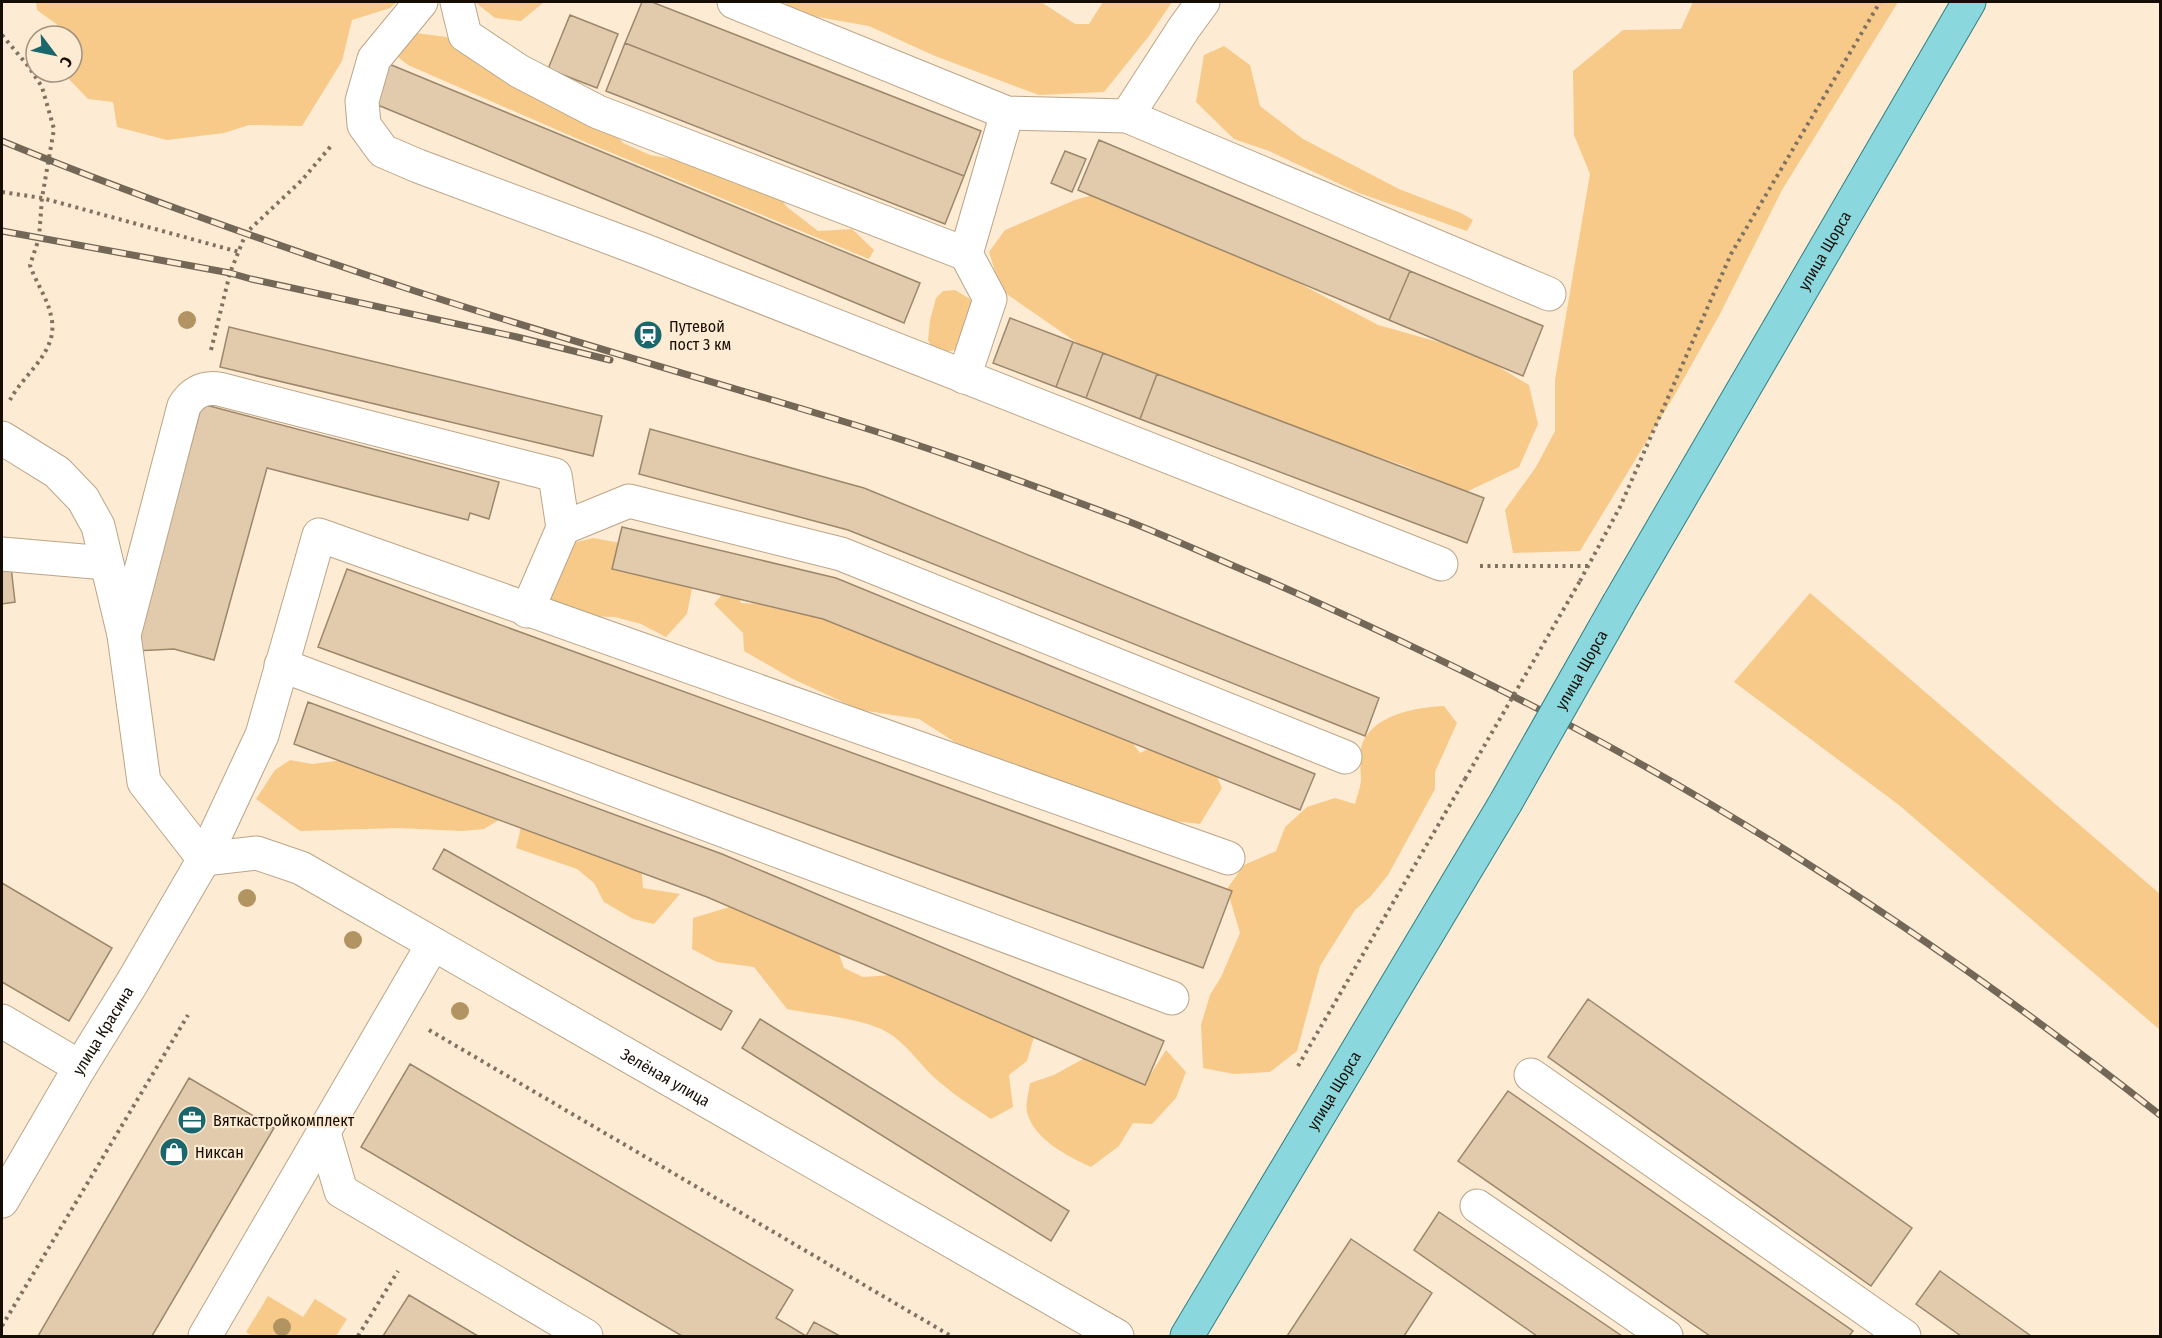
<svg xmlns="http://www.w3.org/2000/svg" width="2162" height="1338" viewBox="0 0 2162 1338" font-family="'Fira Sans Condensed',sans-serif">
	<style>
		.green { fill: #f8ca89 }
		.building { fill: #e2cbad; stroke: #9c876b; stroke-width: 1.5 }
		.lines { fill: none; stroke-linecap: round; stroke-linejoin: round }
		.minor-casing { stroke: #baa587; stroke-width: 35 }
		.major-casing { stroke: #2f7f84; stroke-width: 35 }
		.path { stroke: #7f7262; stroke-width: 4; stroke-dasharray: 3 4.5; stroke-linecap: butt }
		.minor { stroke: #fff; stroke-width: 33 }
		.major { stroke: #8bd7de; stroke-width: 33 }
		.rail-casing { stroke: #736758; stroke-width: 7 }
		.rail { stroke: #feebd3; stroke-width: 4.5; stroke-dasharray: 14; stroke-linecap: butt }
		.major-bridge-casing { stroke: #2f7f84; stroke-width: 35; stroke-linecap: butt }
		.path-bridge { stroke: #7f7262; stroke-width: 4; stroke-dasharray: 3 4.5; stroke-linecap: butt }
		.major-bridge { stroke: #8bd7de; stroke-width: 33 }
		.tree { fill: #b29462 }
		.labels { text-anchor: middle; stroke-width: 4.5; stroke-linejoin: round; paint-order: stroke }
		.street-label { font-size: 16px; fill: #160e05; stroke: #feebd3 }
		.poi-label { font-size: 16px; fill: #160e05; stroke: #feebd3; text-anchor: start }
	</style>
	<rect width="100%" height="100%" fill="#feebd3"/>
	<!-- green -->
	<path class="green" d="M36,2H397L390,8L352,20L342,61L302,126L249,125L224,133L167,140L117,127L113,102L88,99L68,78L69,72H72L74,37L37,10Z
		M475,2H544L521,21L495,18Z
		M784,2H1041L1075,24H1089L1103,2H1172L1149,36L1104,92L1039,95L935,56L869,26L795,13Z
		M1693,2H1898L1782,190L1720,314L1674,396L1580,551L1513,553L1505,510L1536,467L1555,431V380L1590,174L1574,135L1573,71L1623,30L1681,29Z
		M416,33L446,37L475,55L493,74L516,79L607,123L623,143L650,155L717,167L733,183L777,193L787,207L818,231L852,229L874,250L869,259L578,139L408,65L393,53Z
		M1224,46L1250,65L1260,106L1303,139L1399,189L1461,213L1473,220L1467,231L1359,193L1269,151L1234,139L1196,102L1204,55Z
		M1096,194L1223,243L1378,325L1474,352L1529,385L1538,424L1519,467L1466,492L1402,465L1206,398L1089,351L1001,290L989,252L1005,230L1075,200Z
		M955,290L970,299L976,314L958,349L939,354L933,350L928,340L930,320L936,298L943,291Z
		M593,538L632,545L694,578L687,614L666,637L641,624L615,617L576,616L551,606L528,566L541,551Z
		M734,581L741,603L788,605L1112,715L1140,753L1168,739L1201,742L1222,788L1200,824L1138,817L964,748L919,719L860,710L791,678L744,651L743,633L714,604Z
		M1810,593L2160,894V1030L1899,805L1734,682Z
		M1444,706L1457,723L1435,772V789L1388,875L1371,896L1355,910L1320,966L1297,1051L1270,1072L1234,1074L1203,1068L1201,1025L1210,995L1221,977L1240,933L1227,889L1244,865L1276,851L1285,827L1307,807L1335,798L1355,804C1357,796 1360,788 1361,781C1361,770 1359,758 1361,748C1369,715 1417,707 1444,706Z
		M290,760L312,764L344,760L502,818L484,829L462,831L398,828L300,831L256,799L275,770Z
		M521,827L641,866L643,888L680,894L654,924L633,919L604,902L594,883L577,869L516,848Z
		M733,906L831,932L844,968L863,977L891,975L1034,1037L1027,1061L1009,1075L1013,1107L991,1119C975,1108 957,1097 942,1084C920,1067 907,1041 881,1029C854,1017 816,1015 787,1009L754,967L717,962L692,949L693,918Z
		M1166,1050L1186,1072L1176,1098L1152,1124L1133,1123L1119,1146L1091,1167C1069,1157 1033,1139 1027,1112C1025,1104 1029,1092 1030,1083L1054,1075L1083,1059L1114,1066L1145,1083Z
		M268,1296L303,1317L315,1299L347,1319L336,1336H252L246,1332Z"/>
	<!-- building -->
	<path class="building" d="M642,2H652L981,131L964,176L625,43Z
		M570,15L618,34L597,88L548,69Z
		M625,43L964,176L945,224L606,91Z
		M389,64L920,283L904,323L373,103Z
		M1099,140L1410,271L1389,320L1078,190Z
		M1065,151L1086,159L1072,192L1051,183Z
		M1410,271L1543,326L1523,376L1389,320Z
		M1010,318L1073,342L1056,387L993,363Z
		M229,327L602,416L593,456L220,367Z
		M1073,342L1103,353L1086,398L1056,387Z
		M1103,353L1157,374L1140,419L1086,398Z
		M1157,374L1484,498L1467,543L1140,419Z
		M202,404L499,482L489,519L470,513L468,520L267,468L214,660L174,649L135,651Z
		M650,429L864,488L1379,698L1365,736L848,530L639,474Z
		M622,527L836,578L1315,774L1300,810L823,619L612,569Z
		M11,567L15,602L2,604V568Z
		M347,569L1232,891L1203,968L318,647Z
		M308,702L722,854L1164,1041L1145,1085L707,897L294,744Z
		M444,849L732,1011L721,1030L433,869Z
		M2,883L112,948L69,1021L2,982Z
		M1588,999L1912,1228L1871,1286L1548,1057Z
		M760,1019L1069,1211L1051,1241L742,1048Z
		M410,1064L793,1290L776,1318L806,1336L814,1322L840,1336H682L361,1147Z
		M189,1078L274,1128L152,1336H38Z
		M1508,1091L1853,1331L1849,1336H1710L1458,1161Z
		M1439,1212L1622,1336H1537L1414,1250Z
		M1351,1239L1432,1293L1404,1336H1287Z
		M1940,1271L2031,1336H1961L1916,1304Z
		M409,1295L478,1336H383Z"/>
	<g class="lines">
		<!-- minor casing -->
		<g class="minor-casing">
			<g id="minor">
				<path d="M421,2L374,59L362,101L364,125L383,151L418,166L643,250L1441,564"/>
				<path d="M457,2L465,35L519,71L598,112L966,254"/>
				<path d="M734,2L1007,113L1127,116L1549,294"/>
				<path d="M1127,116L1184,28L1203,2"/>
				<path d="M964,377L990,299L966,254L1007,113"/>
				<path d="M2,438L57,472L83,499L98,526L124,635L144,782L204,859"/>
				<path d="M563,528L629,501L841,554L1345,757"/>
				<path d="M2,554L106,563"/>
				<path d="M124,635L184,406C193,392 203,387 219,389L555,475L563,528L527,611"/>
				<path d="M281,665L1172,998"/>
				<path id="s1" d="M204,859L257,853L301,868L1117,1336"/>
				<path d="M2,1021L80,1067"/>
				<path d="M1531,1075L1904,1336"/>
				<path d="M324,1133L341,1191L586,1336"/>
				<path id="s2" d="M2,1201L80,1067L132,983L204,859L262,735L319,535L1228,858"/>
				<path d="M1477,1206L1666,1336"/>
				<path d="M205,1336L433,944"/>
			</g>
		</g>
		<!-- major casing -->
		<g class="major-casing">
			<g id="major">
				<path id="s3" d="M1619,603L1969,2"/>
				<path id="s4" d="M1187,1336L1506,802"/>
			</g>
		</g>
		<!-- path -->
		<path class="path" d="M2,35L29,67L42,87L54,129L42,198L39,238L30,265C35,281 48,299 51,316C60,351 24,373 10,400
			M2,192L42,198L239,252
			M211,350L230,273L246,233L302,180L331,146
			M1480,566H1588
			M1580,581L1620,507L1731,254L1880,2
			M429,1030L951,1336
			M1298,1066L1465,779
			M2,1326L188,1015
			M358,1336L398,1271"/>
		<!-- minor -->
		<use href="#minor" class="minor"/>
		<!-- major -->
		<use href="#major" class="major"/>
		<!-- rail casing -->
		<g class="rail-casing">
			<path id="rail" d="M2,141C138,197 278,246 418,292C559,338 701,378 842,421C938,450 1032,485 1125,520C1174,539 1221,561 1269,581C1371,626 1472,674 1571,726C1779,836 1976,970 2160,1115
				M2,231L230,273L251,279L517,337L610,360"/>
		</g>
		<!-- rail -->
		<use href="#rail" class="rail"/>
		<!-- major-bridge casing -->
		<g class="major-bridge-casing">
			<g id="major-bridge">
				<path id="s5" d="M1506,802L1619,603"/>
			</g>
		</g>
		<!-- path-bridge -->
		<path class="path-bridge" d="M1465,779L1580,581"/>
		<!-- major-bridge -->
		<use href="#major-bridge" class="major-bridge"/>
	</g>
	<!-- trees -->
	<g class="tree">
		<circle cx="187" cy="320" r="9"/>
		<circle cx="247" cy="898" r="9"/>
		<circle cx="353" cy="940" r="9"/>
		<circle cx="460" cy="1011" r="9"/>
		<circle cx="282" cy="1327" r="9"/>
	</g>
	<!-- icons -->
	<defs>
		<g id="station-disc" transform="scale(1.5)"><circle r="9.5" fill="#19666d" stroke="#feebd3"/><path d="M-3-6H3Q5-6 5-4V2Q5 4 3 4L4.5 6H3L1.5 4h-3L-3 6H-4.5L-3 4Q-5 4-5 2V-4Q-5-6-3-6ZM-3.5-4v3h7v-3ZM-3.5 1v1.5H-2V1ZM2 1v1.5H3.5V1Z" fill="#fff"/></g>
		<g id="office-disc" transform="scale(1.5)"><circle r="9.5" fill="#19666d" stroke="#feebd3"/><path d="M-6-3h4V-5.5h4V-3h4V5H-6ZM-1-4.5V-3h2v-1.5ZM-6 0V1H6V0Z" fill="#fff"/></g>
		<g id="shop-disc" transform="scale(1.5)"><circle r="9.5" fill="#19666d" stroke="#feebd3"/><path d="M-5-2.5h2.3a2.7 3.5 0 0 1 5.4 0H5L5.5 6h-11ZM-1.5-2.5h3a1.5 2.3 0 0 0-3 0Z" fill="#fff"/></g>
	</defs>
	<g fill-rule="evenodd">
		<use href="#station-disc" x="648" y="335"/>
		<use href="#office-disc" x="192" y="1120"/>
		<use href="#shop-disc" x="174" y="1152"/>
	</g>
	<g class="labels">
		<!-- street labels -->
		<g class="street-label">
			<text dy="6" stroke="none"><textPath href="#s3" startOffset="408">улица Щорса</textPath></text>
			<text dy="6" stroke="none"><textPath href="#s5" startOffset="152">улица Щорса</textPath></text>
			<text dy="6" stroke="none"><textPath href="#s2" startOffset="198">улица Красина</textPath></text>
			<text dy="6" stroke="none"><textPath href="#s1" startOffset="520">Зелёная улица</textPath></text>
			<text dy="6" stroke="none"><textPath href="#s4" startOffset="286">улица Щорса</textPath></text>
		</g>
		<!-- poi labels -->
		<g class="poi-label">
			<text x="669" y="332">Путевой<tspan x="669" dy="18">пост 3 км</tspan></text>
			<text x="213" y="1126">Вяткастройкомплект</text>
			<text x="195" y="1158">Никсан</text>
		</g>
	</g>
	<!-- border -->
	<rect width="2162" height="1338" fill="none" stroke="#160e05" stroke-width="6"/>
	<!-- north arrow -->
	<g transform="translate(54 54) rotate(122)"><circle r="28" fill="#feebd3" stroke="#a19381" stroke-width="1.5"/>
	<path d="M0-4.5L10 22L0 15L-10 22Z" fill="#19666d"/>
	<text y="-9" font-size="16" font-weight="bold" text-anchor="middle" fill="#160e05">С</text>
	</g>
</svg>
